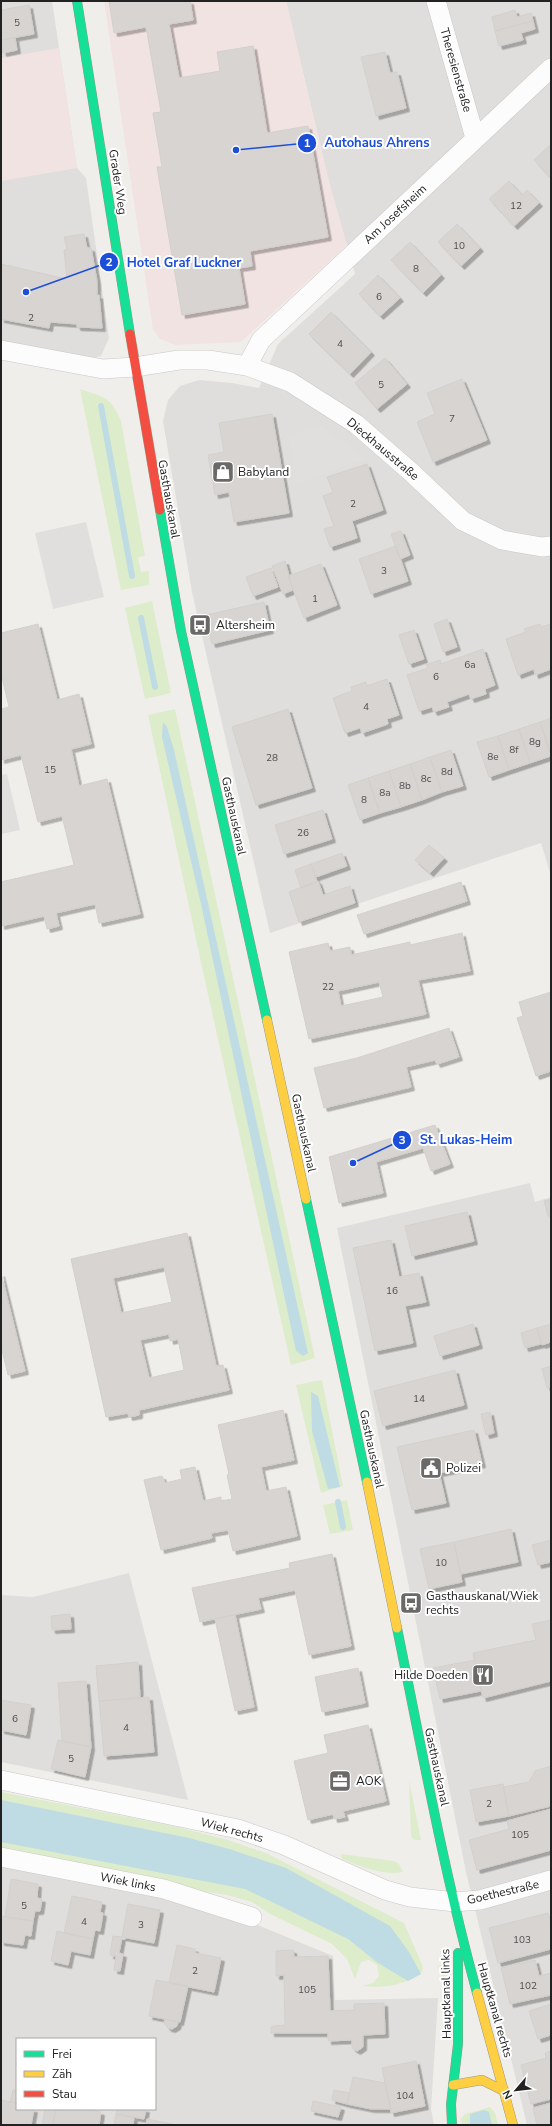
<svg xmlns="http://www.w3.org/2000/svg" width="552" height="2126" viewBox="0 0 552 2126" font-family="'Nunito Sans',sans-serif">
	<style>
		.residential { fill: #dfdedc; fill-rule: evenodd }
		.commercial { fill: #f1e3e1 }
		.grass { fill: #ddeccb }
		.parking { fill: #e0dfde }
		.water { fill: #bfdbe3 }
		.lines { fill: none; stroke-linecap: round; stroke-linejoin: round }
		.stream { stroke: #bfdbe3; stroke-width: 6 }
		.building { fill: #d7d4d2; stroke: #d3d0cc; fill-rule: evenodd; filter: url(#shadow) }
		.street-casing { stroke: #c9c8c7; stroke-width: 20 }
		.fast-casing { stroke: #999a82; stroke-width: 10 }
		.slow-casing { stroke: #999a82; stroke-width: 10 }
		.jam-casing { stroke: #999a82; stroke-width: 10 }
		.street { stroke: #fdfcfc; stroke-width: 19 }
		.fast { stroke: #16e098; stroke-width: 9 }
		.slow { stroke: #ffcf43; stroke-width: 9 }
		.jam { stroke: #f24e42; stroke-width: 9 }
		.labels { text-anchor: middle; stroke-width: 4; stroke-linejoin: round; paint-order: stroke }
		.number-label { font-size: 10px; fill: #4f4e4e }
		.street-label { font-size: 12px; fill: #222; stroke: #fff }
		.poi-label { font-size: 12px; fill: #222; stroke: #fff; text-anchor: start }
		.leader { fill: none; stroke: #1d4ed8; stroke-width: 1.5 }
		.callout-dot { fill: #1d4ed8; stroke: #fff; stroke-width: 1.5 }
		.mark-label { font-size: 12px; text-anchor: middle; font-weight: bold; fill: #fff }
		.callout-label { font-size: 13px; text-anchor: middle; font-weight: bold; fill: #1d4ed8; stroke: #fff; stroke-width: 4; stroke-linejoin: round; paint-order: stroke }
	</style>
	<defs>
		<filter id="shadow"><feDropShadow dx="3.5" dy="3.5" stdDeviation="0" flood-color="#0004"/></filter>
	</defs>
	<rect width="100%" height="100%" fill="#f0eeeb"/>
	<!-- residential -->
	<path class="residential" d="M1,1H52L77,168L86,178L109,338L101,356L84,360L1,342Z
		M286,1H551V876L541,843L270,933L192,592L163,421L168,400L180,386L199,380L232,383L259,388L278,344L355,274L330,186Z
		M530,1183L535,1202L551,1197V2125H527L466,1872L337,1228Z
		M129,1573L188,1800L1,1762V1595L33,1597Z
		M1,1864L214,1907L333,1956L335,2000L438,1998L431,2109L434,2125H1ZM17,2039H155V2109H17Z"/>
	<!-- commercial -->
	<path class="commercial" d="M104,1H286L330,186L347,245L241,342L175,345L160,339L153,330Z
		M59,48L77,168L1,181V58Z"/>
	<!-- grass -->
	<path class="grass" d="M80,389C106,398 110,396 121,421L145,556L138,557L141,572L149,571V585L121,590Z
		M152,601L171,693L145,699L125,608Z
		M175,709L315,1358L291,1365L205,981L148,715Z
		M322,1380L343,1486L321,1493L296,1385Z
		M347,1500L353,1530L330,1534L323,1505Z
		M409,1780L421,1840H415L411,1837Z
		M1,1792L173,1826L228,1840L268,1854L404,1923L423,1967L421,1974C399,1986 387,1988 362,1986L373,1983L379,1976L377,1965L369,1960L361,1962L355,1979L347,1959L332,1944L270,1914L252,1902L227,1895L194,1890L1,1852Z
		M341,1854L394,1861L399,1864L403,1872C383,1876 360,1866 342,1859Z
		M445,1963L450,1974V1997L438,1966Z
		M490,2107L495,2113L498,2125H462L461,2119L465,2114Z"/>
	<!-- parking -->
	<path class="parking" d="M320,425L366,459L296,484L288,436Z
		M86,522L104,597L53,609L35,533Z
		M7,774L20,830L1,834V775Z"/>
	<!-- water -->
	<path class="water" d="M163,722L167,727L174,750L308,1353L303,1356L296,1351L201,904L162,737Z
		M311,1392L318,1396L340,1487L328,1489L312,1431Z
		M1,1800L189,1838L229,1849L286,1868L390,1926L409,1952L421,1974L408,1981L378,1963L348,1939L245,1889L1,1842Z
		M484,2110L489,2112L492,2125H470V2114Z"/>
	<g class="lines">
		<!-- stream -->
		<path class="stream" d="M101,406L132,576
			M141,618L155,687
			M338,1502L343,1527"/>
	</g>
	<!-- building -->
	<path class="building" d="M109,1H190L193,20L169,24L179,78L220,71L217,52L253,46L267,133L308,126L328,237L250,251L252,266L239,268L245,304L182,315L157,167H162L153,113L161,112L146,27L114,33Z
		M29,5L34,34L1,40V10Z
		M515,10L517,17L531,13L533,21L495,31L492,17Z
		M533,21L535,29L521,33L523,40L499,46L495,31Z
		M15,38L17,50L3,53L1,40Z
		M385,52L390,73L397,72L406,108L376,116L361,57Z
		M551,144V178L534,160Z
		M509,181L522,195L527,190L539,203L514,226L489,199Z
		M457,224L480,248L461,266L438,242Z
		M84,234L87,248H91L97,281V296L99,295L102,328L77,327V324L50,322L49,328L1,319V264L67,279L64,250L67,249L64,237Z
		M410,242L441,275L423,293L391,260Z
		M378,275L400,298L380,316L359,294Z
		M331,312L371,352L350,374L309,334Z
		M385,358L407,384L377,409L355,383Z
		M462,379L487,440L433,462L417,422L435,414L427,393Z
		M272,414L289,513L234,522L229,492L215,495L208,455L224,452L219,423Z
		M367,464L383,510L352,521L357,538L330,547L324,529L334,526L323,496L333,492L327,477Z
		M401,531L410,555L400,559L391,534Z
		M396,546L408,581L371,594L359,559Z
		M285,561L293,590L283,594L272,566Z
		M321,564L337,605L304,618L288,576Z
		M271,568L278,587L253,596L246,577Z
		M264,602L270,630L212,644L206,615Z
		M447,619L457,647L443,652L434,624Z
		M38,624L57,700L79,694L91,744L71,749L79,786L107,779L140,914L99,923L95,904L56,913L59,926L47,929L44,916L1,926V882L74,865L62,816L38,822L21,755L1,760V709L9,707L1,673V633Z
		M540,624L541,627L551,624V669L535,675L534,669L518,675L506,639L526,632L524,629Z
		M414,630L424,659L409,664L399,635Z
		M483,649L495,685L485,689L486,694L471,699L469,694L447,702L449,707L434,712L432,707L419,711L407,675L428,668L426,665L440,660L441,664Z
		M387,679L399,715L387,719L388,724L362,733L360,728L345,733L333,698L352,691L351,687L366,682L367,686Z
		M288,709L312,788L256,805L232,727Z
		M551,718V754L540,722Z
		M540,722L551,756L530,763L519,729Z
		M519,729L530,763L509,770L498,736Z
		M498,736L509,770L489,777L477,742Z
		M451,750L463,786L442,792L430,757Z
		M430,757L442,792L422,800L410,764Z
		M410,764L422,800L401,807L389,771Z
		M389,771L401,807L380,813L368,778Z
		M368,778L380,813L360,820L348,785Z
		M323,810L332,839L284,854L275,825Z
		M429,845L444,858L430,873L415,860Z
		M342,853L347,866L316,877L311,864Z
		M311,864L317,882L301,888L295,870Z
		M318,881L323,895L350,886L355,903L299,922L289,892Z
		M461,882L467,901L364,934L357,915Z
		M462,933L470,971L418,980L426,1014L309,1039L289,952L328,943L330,951L350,947L351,955L410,942V945ZM379,982L383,997L341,1006L338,991Z
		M551,992V1071L536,1076L517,1018L523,1016L519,1002Z
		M449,1028L459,1057L437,1064L435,1060L406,1067L411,1087L324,1108L314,1068L357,1058Z
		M435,1125L450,1164L431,1171L423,1148L376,1162L383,1193L339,1203L329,1157Z
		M551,1199V1216H548L544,1201Z
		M467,1212L474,1241L412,1256L405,1226Z
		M187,1233L216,1366L223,1365L229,1390L139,1410V1415L129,1417L128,1413L106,1417L71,1259ZM164,1267L172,1302L121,1313L113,1278ZM169,1334L170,1341L178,1339L184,1370L149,1378L140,1340Z
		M391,1240L399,1277L419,1273L426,1302L405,1306L413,1343L375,1351L353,1248Z
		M1,1273L25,1371L8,1375L1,1346Z
		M473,1324L479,1345L440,1356L434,1336Z
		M551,1324V1342L542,1345L537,1328Z
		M537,1328L541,1344L525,1348L521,1333Z
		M551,1366V1387L547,1388L542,1369Z
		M455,1370L464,1405L383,1426L374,1391Z
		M283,1410L294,1460L261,1467L266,1491L286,1487L297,1536L233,1551L228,1530L211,1533L212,1538L161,1550L144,1480L162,1476L165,1483L182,1479L180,1470L195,1467L203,1501L221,1497V1501L232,1499L227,1475L229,1474L218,1425Z
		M490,1412L494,1433L486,1435L481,1414Z
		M474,1430L482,1464L439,1473L446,1503L412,1510L397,1447Z
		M511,1529L518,1562L461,1574L454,1542Z
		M551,1540V1562L538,1565L532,1545Z
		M454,1542L462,1582L429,1589L420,1549Z
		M332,1554L351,1646L309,1655L295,1590L258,1598L261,1609L200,1622L192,1588L290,1568L289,1563Z
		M70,1614L71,1629L52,1630L51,1616Z
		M235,1615L254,1707L235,1711L215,1619Z
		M551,1620V1681L483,1698L473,1653L536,1640L532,1624Z
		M475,1660L481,1691L440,1699L433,1668Z
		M138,1662L140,1698L99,1701L96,1666Z
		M358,1668L365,1703L322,1712L315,1677Z
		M86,1681L91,1747L62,1741L58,1683Z
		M149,1697L154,1752L104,1756L99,1701Z
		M1,1700L31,1705L26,1735L1,1730Z
		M368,1725L386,1801L343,1811L345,1817L334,1819L333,1814L308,1820L294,1761L328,1753L324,1735Z
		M58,1740L91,1747L85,1777L51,1769Z
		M551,1766V1806L509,1816L503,1787L529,1782L535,1771Z
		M503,1784L509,1816L476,1822L470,1790Z
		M551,1809V1850L477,1870L469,1840L509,1829L507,1821Z
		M11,1879L38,1884L37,1898L42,1899L40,1911H35L33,1921L5,1917Z
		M72,1896L102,1902L100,1912L103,1913L100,1931L95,1930L93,1939L64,1933Z
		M128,1904L160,1910L154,1943L122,1937Z
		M548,1913L551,1923V1949L498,1963L489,1928Z
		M1,1916L33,1921L31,1936L25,1935L23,1945L1,1942Z
		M57,1931L93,1939L90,1955L71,1951L68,1965L51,1961Z
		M113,1936L122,1937L119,1953L123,1954L120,1971L114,1970L116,1956L110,1955Z
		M177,1945L195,1949V1953L221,1958L214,1992L169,1983Z
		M293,1950L294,1957L328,1956L330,2011L354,2010V2004L384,2003L385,2034L363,2035V2047L357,2051L352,2048V2040L328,2041V2033H271V2028L273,2026L285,2025L284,1975L276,1976V1951Z
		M535,1960L539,1976L551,1973V1995L510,2004L501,1968Z
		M156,1980L188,1986L180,2022L149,2016Z
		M551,2004V2035L538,2039L529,2011Z
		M165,2019L178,2022L177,2026L172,2029L168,2028L164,2023Z
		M551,2051V2099L531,2104L521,2065L546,2058L545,2053Z
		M416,2061L425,2106L391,2113L382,2068Z
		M353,2077L385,2083L391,2109H371L347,2104Z
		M13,2090L17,2091V2103L10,2102Z
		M334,2090L349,2093L347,2104L332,2100Z
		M1,2100L17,2103V2109H34L31,2125H1Z
		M313,2101L341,2107L338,2117L311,2111Z
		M551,2103V2125H537L533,2108Z
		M45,2109H56L53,2125H42Z
		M56,2109H85L101,2112L99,2125H53Z
		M117,2109H146L144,2119L116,2114Z
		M116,2114L134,2118L133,2125H114Z
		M147,2119L172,2124V2125H146Z"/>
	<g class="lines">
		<!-- street casing -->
		<g class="street-casing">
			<path id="street" d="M436,1L475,138
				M1,350L103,369L135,367L179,360H208L247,366L290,382L356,424L411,472L463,521L502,540L542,547L551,546
				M247,366L261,340L551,68
				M1,1780L238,1829L284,1845L385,1890L410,1897L455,1902L480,1900L551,1880
				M1,1857L164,1889L252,1917"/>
		</g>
		<!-- fast casing -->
		<g class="fast-casing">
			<path id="fast" d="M77,1L130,334
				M160,510L181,631L267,1020
				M306,1199L367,1482
				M397,1628C422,1750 444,1873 477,1993
				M452,2125L451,2104L458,2044V1953"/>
		</g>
		<!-- slow casing -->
		<g class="slow-casing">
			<path id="slow" d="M267,1020L306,1199
				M367,1482L397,1628
				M477,1993L513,2125
				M453,2085L482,2080L506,2092"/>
		</g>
		<!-- jam casing -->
		<g class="jam-casing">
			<path id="jam" d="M130,334L160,510"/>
		</g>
		<!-- street -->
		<use href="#street" class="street"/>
		<!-- fast -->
		<use href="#fast" class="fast"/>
		<!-- slow -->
		<use href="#slow" class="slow"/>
		<!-- jam -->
		<use href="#jam" class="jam"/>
	</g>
	<!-- icons -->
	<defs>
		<g id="shop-square" transform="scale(1.15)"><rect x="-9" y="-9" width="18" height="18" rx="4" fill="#6a6968" stroke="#fff"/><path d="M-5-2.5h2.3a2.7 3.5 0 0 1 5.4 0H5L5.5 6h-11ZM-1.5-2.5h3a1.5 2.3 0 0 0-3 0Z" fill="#fff"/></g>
		<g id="bus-square" transform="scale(1.15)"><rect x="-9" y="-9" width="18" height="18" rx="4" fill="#6a6968" stroke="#fff"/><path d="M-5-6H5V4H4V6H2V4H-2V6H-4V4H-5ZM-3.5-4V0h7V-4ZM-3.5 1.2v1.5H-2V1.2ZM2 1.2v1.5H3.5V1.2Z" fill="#fff"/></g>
		<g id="civic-square" transform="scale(1.15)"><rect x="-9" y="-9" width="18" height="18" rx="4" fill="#6a6968" stroke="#fff"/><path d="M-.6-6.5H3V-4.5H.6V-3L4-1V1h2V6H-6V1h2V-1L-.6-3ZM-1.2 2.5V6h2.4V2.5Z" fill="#fff"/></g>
		<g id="restaurant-square" transform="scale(1.15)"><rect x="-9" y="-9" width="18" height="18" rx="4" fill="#6a6968" stroke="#fff"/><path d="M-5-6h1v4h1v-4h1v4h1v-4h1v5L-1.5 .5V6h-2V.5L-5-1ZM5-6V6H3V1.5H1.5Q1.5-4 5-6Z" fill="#fff"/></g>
		<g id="office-square" transform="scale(1.15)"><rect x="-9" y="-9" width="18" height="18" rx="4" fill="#6a6968" stroke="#fff"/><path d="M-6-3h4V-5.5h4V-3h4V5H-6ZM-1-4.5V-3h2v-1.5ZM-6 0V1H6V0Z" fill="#fff"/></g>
	</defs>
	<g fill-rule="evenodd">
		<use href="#shop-square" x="223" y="472"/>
		<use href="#bus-square" x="200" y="625"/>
		<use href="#civic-square" x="431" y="1468"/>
		<use href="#bus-square" x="411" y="1603"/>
		<use href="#restaurant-square" x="483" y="1675"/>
		<use href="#office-square" x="340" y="1781"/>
	</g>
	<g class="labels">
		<!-- number labels -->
		<g class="number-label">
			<text x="17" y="26">5</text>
			<text x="516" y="209">12</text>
			<text x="459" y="249">10</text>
			<text x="416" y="272">8</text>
			<text x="379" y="300">6</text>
			<text x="31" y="321">2</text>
			<text x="340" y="347">4</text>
			<text x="381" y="388">5</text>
			<text x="452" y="422">7</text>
			<text x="353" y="507">2</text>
			<text x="384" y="574">3</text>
			<text x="315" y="602">1</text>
			<text x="470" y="668">6a</text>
			<text x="436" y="680">6</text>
			<text x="366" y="710">4</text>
			<text x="535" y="745">8g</text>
			<text x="514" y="753">8f</text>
			<text x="493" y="760">8e</text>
			<text x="272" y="761">28</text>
			<text x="50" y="773">15</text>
			<text x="447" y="775">8d</text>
			<text x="426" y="782">8c</text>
			<text x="405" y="789">8b</text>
			<text x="385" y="796">8a</text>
			<text x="364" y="803">8</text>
			<text x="303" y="836">26</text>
			<text x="328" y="990">22</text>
			<text x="392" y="1294">16</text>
			<text x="419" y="1402">14</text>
			<text x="441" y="1566">10</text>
			<text x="15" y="1722">6</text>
			<text x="126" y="1731">4</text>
			<text x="71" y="1762">5</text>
			<text x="489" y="1807">2</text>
			<text x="520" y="1838">105</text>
			<text x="24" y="1909">5</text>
			<text x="84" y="1925">4</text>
			<text x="141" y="1928">3</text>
			<text x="522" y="1943">103</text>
			<text x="195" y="1974">2</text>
			<text x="528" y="1989">102</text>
			<text x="307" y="1993">105</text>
			<text x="405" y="2099">104</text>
		</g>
		<!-- street labels -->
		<g class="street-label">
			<text transform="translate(456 70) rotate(74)" y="4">Theresienstraße</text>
			<text transform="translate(118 182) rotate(81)" y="4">Grader Weg</text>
			<text transform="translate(395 214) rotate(-43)" y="4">Am Josefsheim</text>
			<text transform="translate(383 449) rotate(40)" y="4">Dieckhausstraße</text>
			<text transform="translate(169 499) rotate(80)" y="4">Gasthauskanal</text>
			<text transform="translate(234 816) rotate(78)" y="4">Gasthauskanal</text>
			<text transform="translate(304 1133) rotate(78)" y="4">Gasthauskanal</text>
			<text transform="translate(372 1449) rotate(78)" y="4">Gasthauskanal</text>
			<text transform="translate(437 1767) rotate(78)" y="4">Gasthauskanal</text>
			<text transform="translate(232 1830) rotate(15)" y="4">Wiek rechts</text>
			<text transform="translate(128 1882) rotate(11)" y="4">Wiek links</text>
			<text transform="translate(503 1892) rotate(-13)" y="4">Goethestraße</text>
			<text transform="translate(446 1994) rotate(-91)" y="4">Hauptkanal links</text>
			<text transform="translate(495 2010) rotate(74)" y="4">Hauptkanal rechts</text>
		</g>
		<!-- poi labels -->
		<g class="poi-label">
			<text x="238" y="476">Babyland</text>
			<text x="216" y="629">Altersheim</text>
			<text x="446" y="1472">Polizei</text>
			<text x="426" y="1600">Gasthauskanal/Wiek<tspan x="426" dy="14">rechts</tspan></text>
			<text x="468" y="1679" text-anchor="end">Hilde Doeden</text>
			<text x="356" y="1785">AOK</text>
		</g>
	</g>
	<!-- callouts -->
	<path class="leader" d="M236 150L307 143M26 292L109 262M353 1163L402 1140"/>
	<g class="callout-dot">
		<circle cx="236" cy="150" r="4"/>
		<circle cx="26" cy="292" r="4"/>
		<circle cx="353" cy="1163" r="4"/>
		<circle cx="307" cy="143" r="10"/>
		<circle cx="109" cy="262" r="10"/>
		<circle cx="402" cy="1140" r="10"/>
	</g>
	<g class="mark-label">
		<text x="307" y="147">1</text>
		<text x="109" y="266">2</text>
		<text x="402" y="1144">3</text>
	</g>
	<g class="callout-label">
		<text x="377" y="147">Autohaus Ahrens</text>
		<text x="184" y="267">Hotel Graf Luckner</text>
		<text x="466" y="1144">St. Lukas-Heim</text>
	</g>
	<!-- border -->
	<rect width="552" height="2126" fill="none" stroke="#222222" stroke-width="4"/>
	<!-- legend -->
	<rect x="16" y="2038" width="140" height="72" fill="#ffffff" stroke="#a7a7a7"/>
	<rect x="24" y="2051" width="20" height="6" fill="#16e098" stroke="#a7a7a7"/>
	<text x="52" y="2058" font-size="12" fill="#222222">Frei</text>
	<rect x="24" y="2071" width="20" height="6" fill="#ffcf43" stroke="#a7a7a7"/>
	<text x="52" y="2078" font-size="12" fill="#222222">Zäh</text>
	<rect x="24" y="2091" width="20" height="6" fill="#f24e42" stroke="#a7a7a7"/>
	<text x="52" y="2098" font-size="12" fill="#222222">Stau</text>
	<!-- north arrow -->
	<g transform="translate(516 2090) rotate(242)" stroke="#ffffff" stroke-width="3" paint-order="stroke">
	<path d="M0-3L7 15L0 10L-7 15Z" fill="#222222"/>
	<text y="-6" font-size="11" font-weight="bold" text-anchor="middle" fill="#222222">N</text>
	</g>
</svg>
